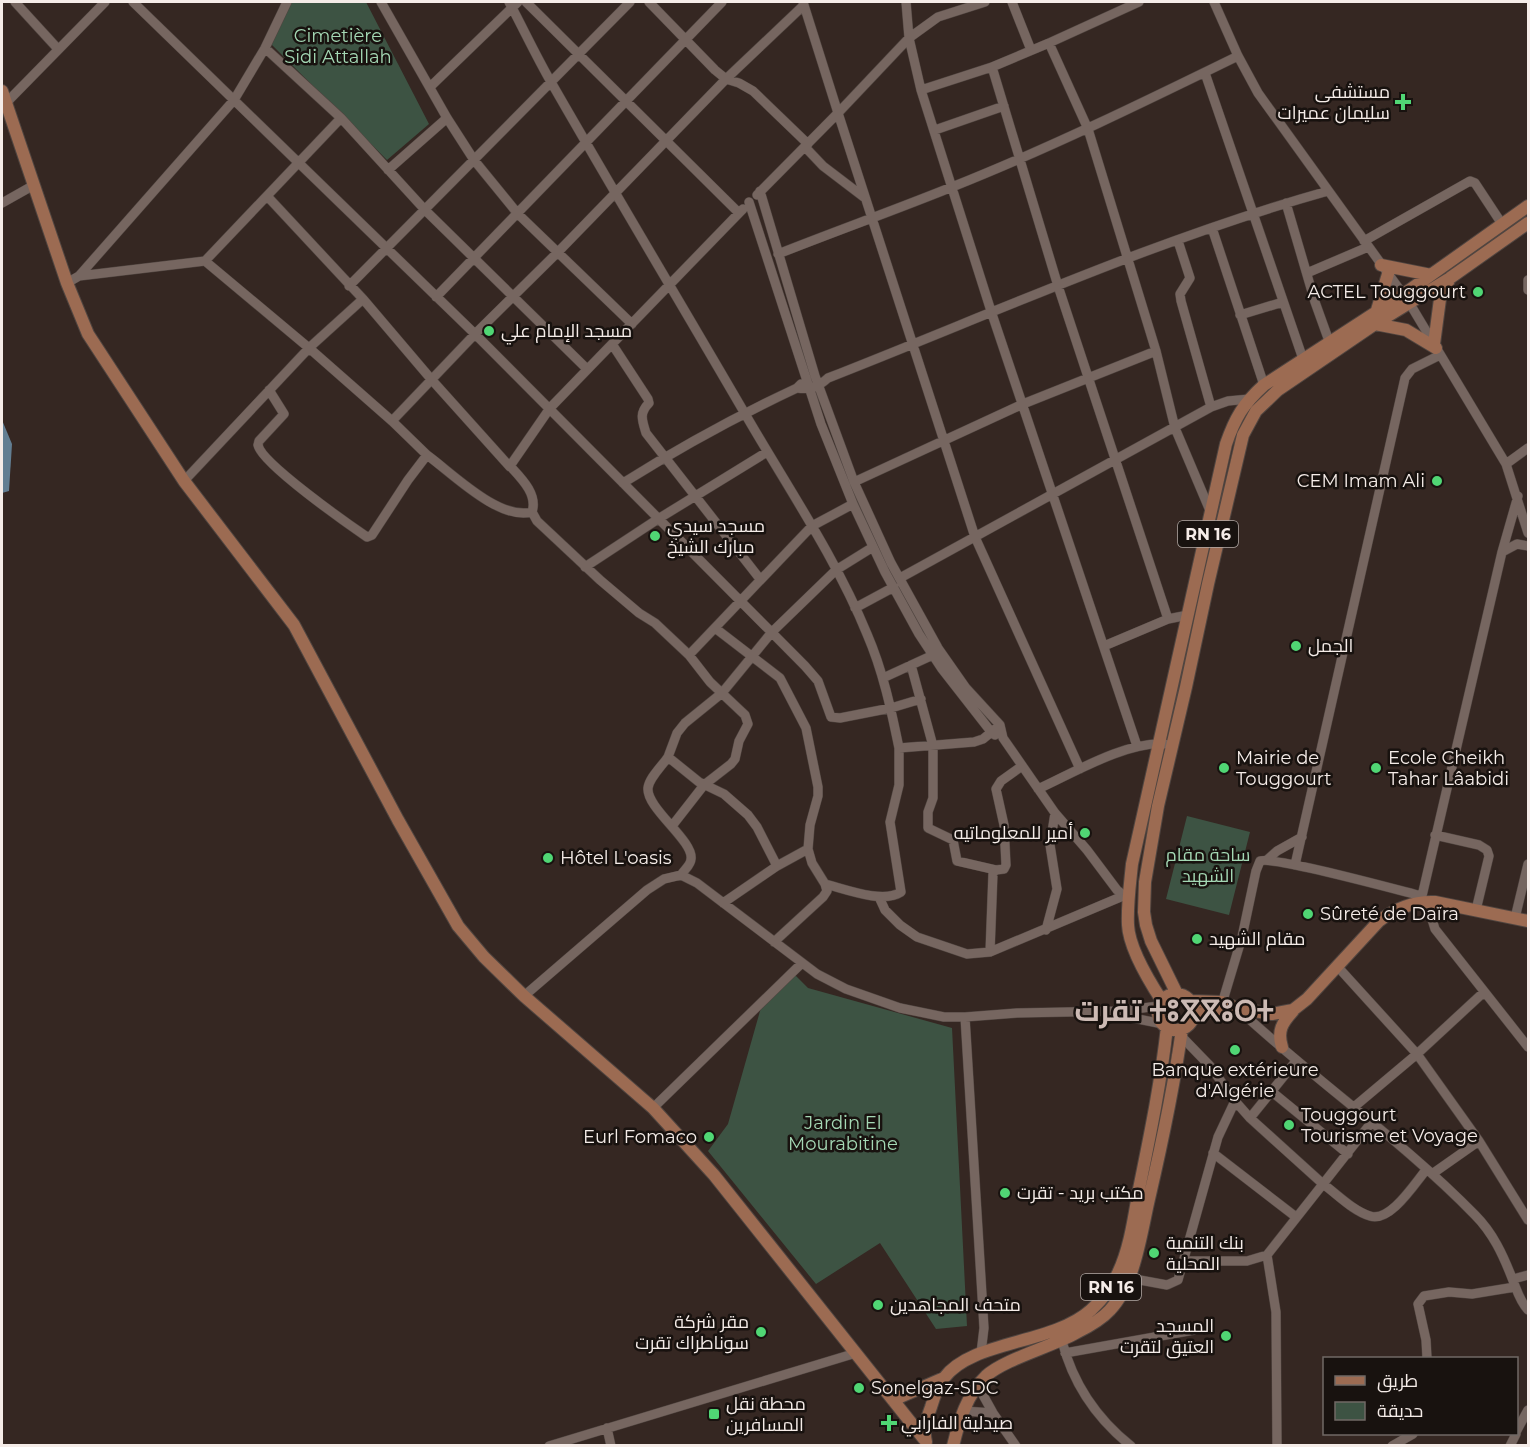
<svg xmlns="http://www.w3.org/2000/svg" width="1530" height="1447" viewBox="0 0 1530 1447" font-family="Montserrat,Cairo,'Noto Sans Tifinagh',sans-serif">
	<style>
		.green { fill: #3d5343 }
		.water { fill: #627e92 }
		.lines { fill: none; stroke-linecap: round; stroke-linejoin: round }
		.minor-casing { stroke: #504540; stroke-width: 10 }
		.major-casing { stroke: #504540; stroke-width: 14 }
		.minor { stroke: #766660; stroke-width: 9 }
		.major { stroke: #9c6b52; stroke-width: 12 }
		.poi-dot { fill: #50d674; stroke: #18120f; stroke-width: 2 }
		.labels { text-anchor: middle; stroke-width: 5; stroke-linejoin: round; paint-order: stroke }
		.shield { fill: #18120f; stroke: #b3aba7; stroke-width: 1.5 }
		.shield-label { font-size: 16px; font-weight: bold; fill: #f5ece8 }
		.park-label { font-size: 18px; fill: #a4d8b4; stroke: #18120f }
		.poi-label { font-size: 18px; fill: #f5ece8; stroke: #18120f; text-anchor: start }
		.town-label { font-size: 30px; font-weight: bold; fill: #ccbab4; stroke: #18120f }
	</style>
	<rect width="100%" height="100%" fill="#352722"/>
	<!-- green -->
	<path class="green" d="M289,2H366L429,124L387,160L271,44Z
		M1187,816L1250,832L1229,915L1166,899Z
		M792,972L808,988L952,1028L967,1326L936,1329L880,1243L816,1284L708,1151L728,1124L762,1004Z"/>
	<!-- water -->
	<path class="water" d="M2,420L12,444L9,491L2,493Z"/>
	<g class="lines">
		<!-- minor casing -->
		<g class="minor-casing">
			<path id="minor" d="M15,2L58,49
				M133,2L475,334L805,666L818,681L831,717L840,718L891,708L921,699
				M381,2L447,118L474,160L518,214L632,324
				M509,2C523,28 536,56 551,82C614,192 680,302 744,412C786,485 835,556 867,634C883,671 891,709 899,748L974,742L983,739L1000,725
				M526,2L739,213L743,209
				M649,2L715,70L726,79L739,83L753,91L808,144
				M906,2L909,38
				M1012,2L1031,50
				M1214,2L1238,56L1258,93L1410,304L1506,464L1528,533
				M909,38L938,17L985,2
				M1049,43L1088,129L1156,351L1175,428L1211,513
				M265,48L341,118L425,210L586,368
				M992,67L1058,286L1168,619
				M1205,73L1303,359
				M430,87L518,2
				M921,90L992,67L1049,43L1139,2
				M6,103L105,2
				M935,130L1004,106
				M805,147L823,166L865,198
				M388,170L447,118
				M760,191L815,376L854,482L891,563L938,648L966,688L1000,725L1003,738L1055,813L1087,850L1117,890L1129,899
				M757,195L838,113L803,2
				M267,196L363,299L431,379L510,467
				M749,202L821,424L853,504L885,572L919,634L942,669L992,733L995,735
				M2,203L34,185
				M1286,203L1315,302L1329,341
				M739,213L550,408L510,466C521,478 538,494 532,512L537,521L600,580L639,613L655,623L689,655L812,526L853,504
				M1212,228L1264,385
				M1178,241L1190,278L1180,294L1181,301L1211,407
				M1364,241L1470,181L1475,183L1502,224
				M778,254C836,231 895,210 952,187C1050,148 1144,102 1238,56
				M205,261L309,348L392,421L475,334L559,251L726,79L804,5
				M1307,273L1368,247
				M79,276L205,261L341,118
				M1528,280V290
				M67,283L79,276L234,100L265,48L287,2
				M349,286L630,2
				M436,297L722,2
				M1240,315L1283,302
				M612,344L648,399L649,403C639,413 642,420 646,433L760,579
				M797,388C811,390 818,387 828,378C994,313 1157,239 1328,191
				M269,390L284,414L259,441L258,445C261,463 348,524 367,537L372,535L408,480L427,455C452,473 499,521 532,512
				M392,421L427,455
				M1506,464L1528,448
				M184,481L310,347L363,299
				M854,482L1023,404L1156,351
				M623,483C679,448 737,416 797,388L801,384
				M1502,552L1517,544L1528,546
				M585,567L658,519L767,452
				M900,578L1211,407L1228,401L1249,399
				M855,608L894,587
				M715,628L780,678L806,728L818,787V796L810,825L808,849L812,863L825,884L827,891L823,897L774,942
				M1104,646L1168,619L1188,615
				M911,665L933,746V798L928,812V828L953,840L957,861L996,870
				M883,678L933,655
				M668,757C662,766 649,778 648,788C646,808 694,841 691,859C691,865 684,870 681,875
				M1080,769L975,537L838,113L909,38L921,90L991,311L1137,746
				M1038,789C1073,773 1127,741 1165,744
				M672,826L704,785L731,764L735,759L739,741L748,724L745,715L710,682L689,655
				M1435,835L1479,845L1487,850L1489,856L1476,910
				M1268,859L1277,851L1302,837
				M1295,865L1405,378L1412,369L1440,355
				M777,866L757,827L748,815L724,794L699,782L668,757L677,733L685,723L722,693L772,632L836,570L873,547
				M825,884C845,889 883,904 901,892L890,822L899,785V748
				M1422,896L1502,552L1518,496
				M879,897L885,910L900,925L917,937L967,954L990,952L1123,896
				M1435,902L1430,913L1435,929L1528,1047
				M723,903L777,866L808,849
				M1515,918L1528,864
				M1046,930L1057,889L1050,845L1055,813
				M990,952L993,873L996,870L1004,869L1006,865L1004,825L996,789L1001,781L1022,766
				M1337,966L1417,1054L1479,1141L1528,1220
				M524,996L647,890L664,879L681,875L697,883L817,974L846,989L900,1008L944,1017H965L1017,1013L1118,1011L1159,1006
				M1221,1007L1242,937L1256,871L1260,861C1274,856 1398,890 1422,896L1421,899
				M1237,1008C1314,1080 1402,1140 1475,1215C1493,1233 1503,1255 1512,1278C1517,1290 1519,1300 1528,1310
				M1120,1012L1133,1018L1163,1024
				M965,1017L984,1328L981,1353
				M1181,1036L1210,1066L1235,1101L1250,1118L1323,1184L1267,1255L1276,1312L1277,1446
				M1271,1091L1348,1154
				M1354,1107L1417,1054L1484,992
				M653,1108L802,963
				M1250,1118L1296,1061
				M1371,1123L1323,1184C1337,1194 1353,1211 1370,1216C1390,1223 1415,1183 1426,1170
				M1213,1153L1296,1217
				M1432,1174L1479,1141
				M1183,1261H1247L1267,1255
				M1129,1278L1167,1285L1178,1280L1218,1137L1235,1101
				M1513,1279L1528,1275
				M1062,1341C1073,1384 1096,1418 1131,1446
				M1065,1353L1194,1330
				M1427,1358L1426,1340L1418,1304L1424,1296L1449,1292L1472,1294L1515,1287
				M978,1386L993,1413L1016,1446
				M964,1411L993,1413
				M607,1428L611,1446
				M1516,1432L1528,1410
				M549,1446L856,1353
				M1392,1446L1413,1434
				M1510,1446L1516,1434"/>
		</g>
		<!-- major casing -->
		<g class="major-casing">
			<path id="major" d="M2,91L67,283L88,334L184,481L294,625L398,820L458,926L484,957L524,996L653,1108L714,1175L924,1439
				M1381,265L1431,275
				M1377,310L1388,274
				M1375,324L1406,330L1436,348
				M1434,344L1440,299L1450,278
				M1158 1012a18 18 0 1 1 36 0a18 18 0 1 1-36 0Z
				M1177,994L1151,941L1146,925L1144,912L1145,882L1158,806L1186,687L1208,584L1243,435L1256,411L1278,390L1375,324L1450,278L1528,223
				M1162,1001C1149,981 1129,948 1128,925C1127,905 1130,884 1132,864L1226,444C1235,418 1243,404 1264,385L1404,294L1528,206
				M1191,1001L1222,1002L1237,1008L1272,1014L1293,1010L1307,999L1379,921C1396,908 1414,901 1435,902L1528,921
				M1194,1016L1229,1006
				M1282,1047C1277,1031 1282,1023 1293,1011
				M893,1400L944,1378
				M926,1442C923,1430 927,1418 931,1407C934,1397 938,1386 944,1378C972,1340 1052,1345 1091,1310C1103,1299 1112,1287 1118,1273C1130,1248 1134,1217 1139,1189C1150,1135 1161,1082 1167,1027
				M953,1446C959,1421 967,1394 986,1376C1005,1359 1051,1347 1076,1333C1088,1327 1101,1320 1110,1310C1135,1284 1141,1233 1149,1199C1162,1143 1174,1087 1182,1029"/>
		</g>
		<!-- minor -->
		<use href="#minor" class="minor"/>
		<!-- major -->
		<use href="#major" class="major"/>
	</g>
	<!-- markers -->
	<g class="poi-dot">
		<path d="M1400 93h6v6h6v6h-6v6h-6v-6h-6v-6h6z"/>
		<circle cx="1478" cy="292" r="6"/>
		<circle cx="489" cy="331" r="6"/>
		<circle cx="1437" cy="481" r="6"/>
		<circle cx="655" cy="536" r="6"/>
		<circle cx="1296" cy="646" r="6"/>
		<circle cx="1224" cy="768" r="6"/>
		<circle cx="1376" cy="768" r="6"/>
		<circle cx="1085" cy="833" r="6"/>
		<circle cx="548" cy="858" r="6"/>
		<circle cx="1308" cy="914" r="6"/>
		<circle cx="1197" cy="939" r="6"/>
		<circle cx="1235" cy="1050" r="6"/>
		<circle cx="1289" cy="1125" r="6"/>
		<circle cx="709" cy="1137" r="6"/>
		<circle cx="1005" cy="1193" r="6"/>
		<circle cx="1154" cy="1253" r="6"/>
		<circle cx="878" cy="1305" r="6"/>
		<circle cx="761" cy="1332" r="6"/>
		<circle cx="1226" cy="1336" r="6"/>
		<circle cx="859" cy="1388" r="6"/>
		<rect x="708" y="1408" width="12" height="12" rx="3"/>
		<path d="M886 1414h6v6h6v6h-6v6h-6v-6h-6v-6h6z"/>
	</g>
	<g class="labels">
		<!-- shield labels -->
		<g class="shield">
			<rect x="1178" y="521" width="60" height="26" rx="4.5"/>
			<rect x="1081" y="1274" width="60" height="26" rx="4.5"/>
		</g>
		<g class="shield-label">
			<text x="1208" y="540">RN 16</text>
			<text x="1111" y="1293">RN 16</text>
		</g>
		<!-- park labels -->
		<g class="park-label">
			<text x="338" y="42">Cimetière<tspan x="338" dy="21">Sidi Attallah</tspan></text>
			<text x="1208" y="861">ساحة مقام<tspan x="1208" dy="21">الشهيد</tspan></text>
			<text x="843" y="1129">Jardin El<tspan x="843" dy="21">Mourabitine</tspan></text>
		</g>
		<!-- poi labels -->
		<g class="poi-label">
			<text x="1390" y="98" text-anchor="end">مستشفى<tspan x="1390" dy="21">سليمان عميرات</tspan></text>
			<text x="1466" y="298" text-anchor="end">ACTEL Touggourt</text>
			<text x="501" y="337">مسجد الإمام علي</text>
			<text x="1425" y="487" text-anchor="end">CEM Imam Ali</text>
			<text x="667" y="532">مسجد سيدي<tspan x="667" dy="21">مبارك الشيخ</tspan></text>
			<text x="1308" y="652">الجمل</text>
			<text x="1236" y="764">Mairie de<tspan x="1236" dy="21">Touggourt</tspan></text>
			<text x="1388" y="764">Ecole Cheikh<tspan x="1388" dy="21">Tahar Lâabidi</tspan></text>
			<text x="1073" y="839" text-anchor="end">أمیر للمعلوماتیه</text>
			<text x="560" y="864">Hôtel L'oasis</text>
			<text x="1320" y="920">Sûreté de Daïra</text>
			<text x="1209" y="945">مقام الشهيد</text>
			<text x="1235" y="1076" text-anchor="middle">Banque extérieure<tspan x="1235" dy="21">d'Algérie</tspan></text>
			<text x="1301" y="1121">Touggourt<tspan x="1301" dy="21">Tourisme et Voyage</tspan></text>
			<text x="697" y="1143" text-anchor="end">Eurl Fomaco</text>
			<text x="1017" y="1199">مكتب بريد - تقرت</text>
			<text x="1166" y="1249">بنك التنمية<tspan x="1166" dy="21">المحلية</tspan></text>
			<text x="890" y="1311">متحف المجاهدين</text>
			<text x="749" y="1328" text-anchor="end">مقر شركة<tspan x="749" dy="21">سوناطراك تقرت</tspan></text>
			<text x="1214" y="1332" text-anchor="end">المسجد<tspan x="1214" dy="21">العتيق لتقرت</tspan></text>
			<text x="871" y="1394">Sonelgaz-SDC</text>
			<text x="726" y="1410">محطة نقل<tspan x="726" dy="21">المسافرين</tspan></text>
			<text x="901" y="1429">صيدلية الفارابي</text>
		</g>
		<!-- town labels -->
		<g class="town-label">
			<text x="1174" y="1021">تقرت ⵜⵓⴳⴳⵓⵔⵜ</text>
		</g>
	</g>
	<!-- border -->
	<rect width="1530" height="1447" fill="none" stroke="#f5ece8" stroke-width="6"/>
	<!-- legend -->
	<rect x="1323" y="1357" width="195" height="78" fill="#18120f" stroke="#706966" stroke-width="1.5"/>
	<rect x="1335" y="1376" width="30" height="9" fill="#9c6b52" stroke="#706966" stroke-width="1.5"/>
	<text x="1377" y="1387" font-size="18" fill="#f5ece8">طريق</text>
	<rect x="1335" y="1402" width="30" height="18" fill="#3d5343" stroke="#706966" stroke-width="1.5"/>
	<text x="1377" y="1417" font-size="18" fill="#f5ece8">حديقة</text>
</svg>
